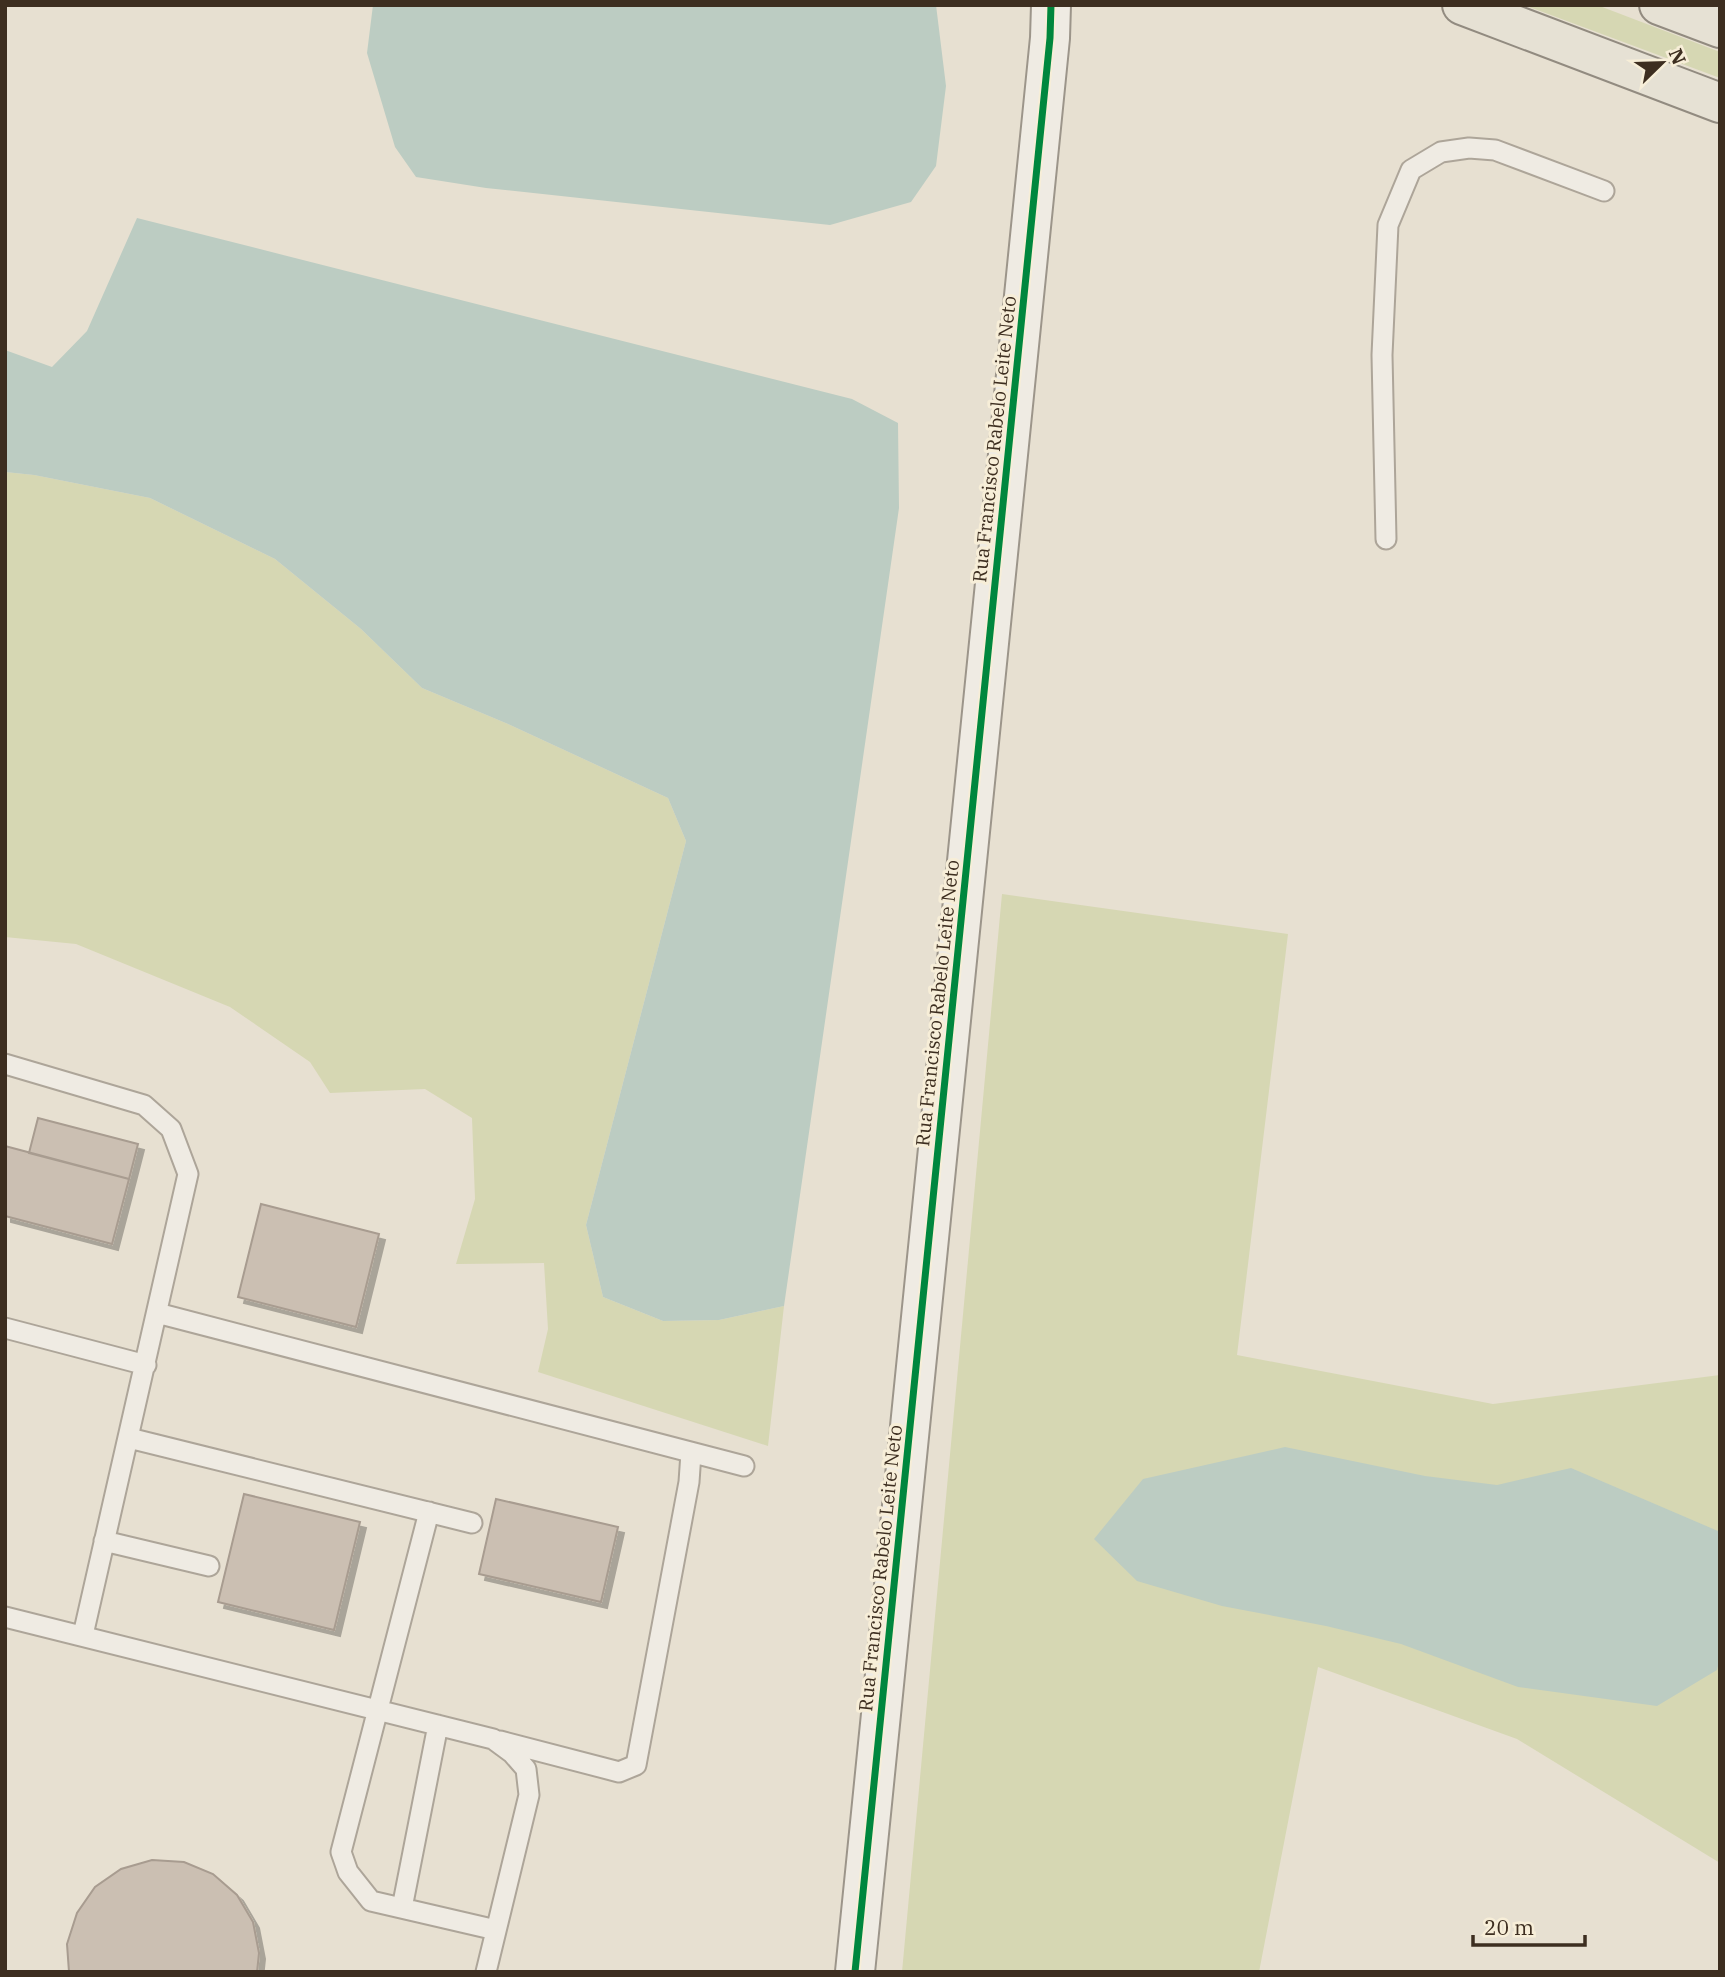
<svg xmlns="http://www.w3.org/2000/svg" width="1725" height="1977" viewBox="0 0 1725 1977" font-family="'IBM Plex Serif',serif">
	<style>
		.green { fill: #d6d7b3 }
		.water { fill: #bcccc2 }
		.building { fill: #cbbfb2; stroke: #a89c90; stroke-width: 2; filter: url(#shadow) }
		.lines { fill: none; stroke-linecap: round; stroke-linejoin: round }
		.lane-casing { stroke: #ada599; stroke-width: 23 }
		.secondary-casing { stroke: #9c958a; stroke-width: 42 }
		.primary-casing { stroke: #928b80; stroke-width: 42 }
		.lane { stroke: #efebe3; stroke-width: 19 }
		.secondary { stroke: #efebe3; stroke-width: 38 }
		.primary { stroke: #e6e1d4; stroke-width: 38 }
		.cycleway-casing { stroke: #f7eed8; stroke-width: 11 }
		.cycleway { stroke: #00873e; stroke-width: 7 }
		.labels { text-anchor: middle; stroke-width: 6; stroke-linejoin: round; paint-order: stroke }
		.street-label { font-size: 19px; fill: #3d2e20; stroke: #f7eed8 }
	</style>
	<defs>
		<filter id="shadow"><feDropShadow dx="6" dy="6" stdDeviation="0" flood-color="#0004"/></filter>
	</defs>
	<rect width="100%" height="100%" fill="#e7e0d1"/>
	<!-- green -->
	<path class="green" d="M1524,5H1597L1720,52V78Z
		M5,472L34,475L150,498L275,559L361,629L422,688L508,724L668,798L686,841L586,1225L603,1297L663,1321L719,1320L784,1306L768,1446L538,1372L548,1329L544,1263L456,1264L475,1199L472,1118L425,1089L330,1093L310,1062L230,1007L76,944L5,937Z
		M1002,894L1288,934L1237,1355L1493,1404L1720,1375V1863L1517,1739L1318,1667L1259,1972H902Z"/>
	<!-- water -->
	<path class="water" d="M373,5H936L946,86L936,166L911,202L830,225L486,188L416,177L395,147L367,53Z
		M137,218L852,399L898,423L899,508L784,1306L719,1320L663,1321L603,1297L586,1225L686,841L668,798L508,724L422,688L361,629L275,559L150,498L34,475L5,472V350L52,367L87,331Z
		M1285,1447L1425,1476L1497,1485L1571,1468L1718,1531L1720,1542V1657L1717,1670L1657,1706L1518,1687L1401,1644L1326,1626L1222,1606L1137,1581L1094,1539L1143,1479Z"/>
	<!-- building -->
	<path class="building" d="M38,1118L138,1144L129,1179L29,1153Z
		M5,1146L129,1179L112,1244L5,1216Z
		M261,1204L379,1234L356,1327L238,1297Z
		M244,1494L360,1522L334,1630L218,1602Z
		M496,1499L618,1527L601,1602L479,1574Z
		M152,1860L184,1862L213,1874L237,1895L253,1922L259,1953L257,1972H69L67,1944L77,1913L95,1887L121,1869Z"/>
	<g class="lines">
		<!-- lane casing -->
		<g class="lane-casing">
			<path id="lane" d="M1386,539L1382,355L1388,225L1411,170L1441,152L1469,148L1495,150L1604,191
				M5,1064L144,1105L171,1129L188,1174L83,1635
				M157,1313L744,1466
				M5,1328L146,1365
				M129,1438L472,1523
				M429,1512L341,1852L348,1872L371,1901L496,1930
				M104,1541L209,1566
				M5,1617L493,1739L512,1753L526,1769L529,1795L486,1972
				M500,1741L619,1772L636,1765L689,1482L691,1453
				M402,1908L438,1725"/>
		</g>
		<!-- secondary casing -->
		<g class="secondary-casing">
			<path id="secondary" d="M855,1972L1050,38L1051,5"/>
		</g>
		<!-- primary casing -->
		<g class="primary-casing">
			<path id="primary" d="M1462,5L1720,103
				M1659,5L1720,28"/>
		</g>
		<!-- lane -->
		<use href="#lane" class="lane"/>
		<!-- secondary -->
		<use href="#secondary" class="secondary"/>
		<!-- primary -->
		<use href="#primary" class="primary"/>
		<!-- cycleway casing -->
		<g class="cycleway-casing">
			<path id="cycleway" d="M855,1972L1050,38L1051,5"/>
		</g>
		<!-- cycleway -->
		<use href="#cycleway" class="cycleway"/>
	</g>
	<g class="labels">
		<!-- street labels -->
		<g class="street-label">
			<text transform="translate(994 439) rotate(-84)" y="7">Rua Francisco Rabelo Leite Neto</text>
			<text transform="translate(937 1003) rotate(-84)" y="7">Rua Francisco Rabelo Leite Neto</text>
			<text transform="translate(880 1568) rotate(-84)" y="7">Rua Francisco Rabelo Leite Neto</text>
		</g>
	</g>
	<!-- border -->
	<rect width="1725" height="1977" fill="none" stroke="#3d2e20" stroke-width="14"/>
	<!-- north arrow -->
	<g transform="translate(1662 63) rotate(67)" stroke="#f7eed8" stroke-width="5" paint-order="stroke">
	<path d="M0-5L12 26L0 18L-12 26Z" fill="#3d2e20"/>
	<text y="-10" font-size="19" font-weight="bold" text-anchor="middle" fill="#3d2e20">N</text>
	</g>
	<!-- scale -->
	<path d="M1473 1935v10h112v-10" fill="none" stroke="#3d2e20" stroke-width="3.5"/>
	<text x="1484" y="1935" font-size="21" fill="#3d2e20" stroke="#f7eed8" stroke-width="5" paint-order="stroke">20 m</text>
</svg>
